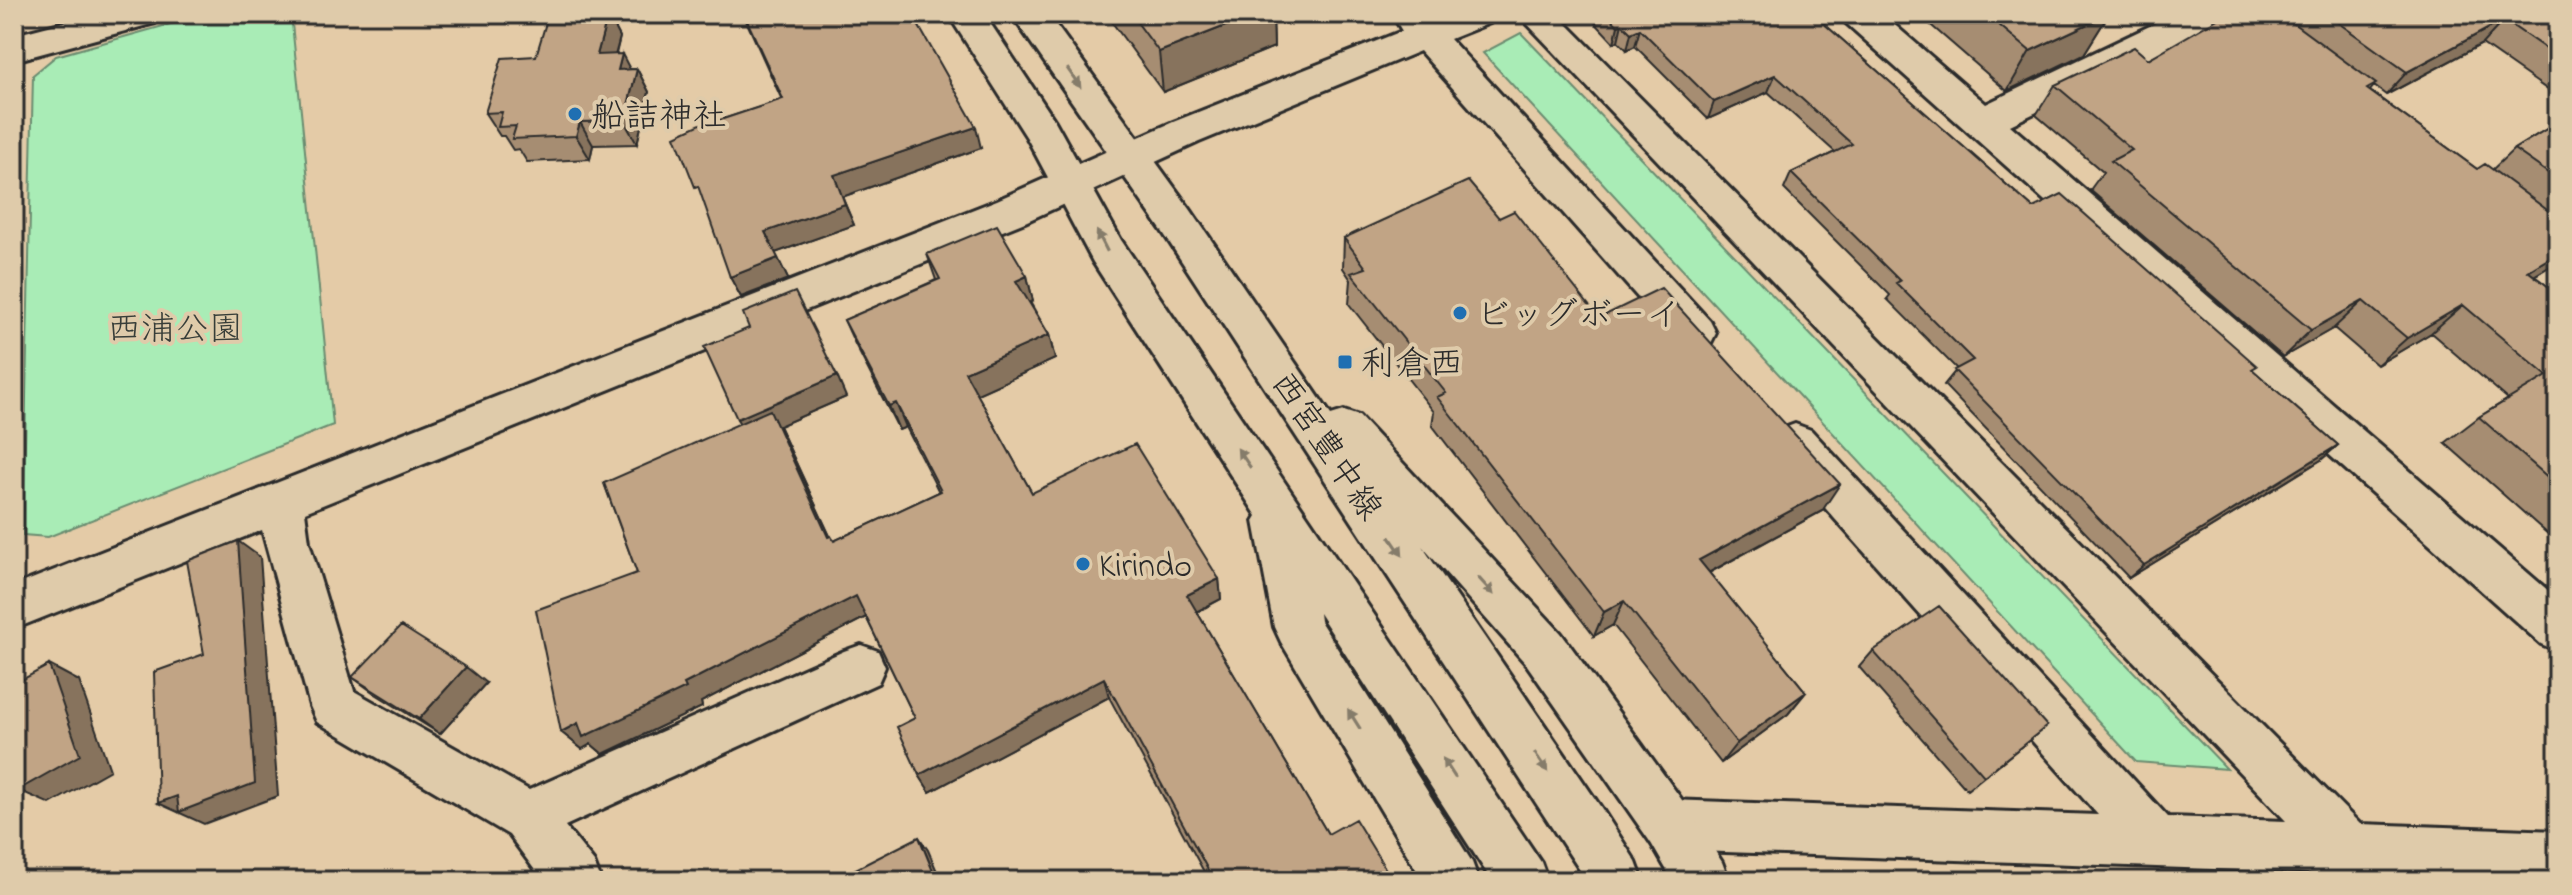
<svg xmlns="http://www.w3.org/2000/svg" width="2572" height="895" viewBox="0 0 2572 895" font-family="'Indie Flower','Klee One',sans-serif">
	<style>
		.green { fill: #a9ecb6; stroke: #6a8c70; stroke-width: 2 }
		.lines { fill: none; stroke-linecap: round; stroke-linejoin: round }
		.street-casing { stroke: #2b2b2b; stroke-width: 6 }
		.secondary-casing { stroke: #2b2b2b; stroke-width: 6 }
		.street { fill: #dfcbaa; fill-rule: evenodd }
		.secondary { fill: #dfcbaa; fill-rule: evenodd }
		.wall { fill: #a68d72; stroke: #2b2b2b; stroke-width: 2 }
		.shaded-wall { fill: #87735d; stroke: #2b2b2b; stroke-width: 2 }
		.building { fill: #c1a485; stroke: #2b2b2b; stroke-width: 2 }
		.oneway { fill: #857b6a }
		.poi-dot { fill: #1f6fb2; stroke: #dfcbaa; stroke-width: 3 }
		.labels { text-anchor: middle; stroke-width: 8; stroke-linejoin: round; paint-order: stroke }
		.poi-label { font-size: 34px; fill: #2b2b2b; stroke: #dfcbaa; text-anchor: start }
		.park-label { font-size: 34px; fill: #383e39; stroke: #dfcbaa }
		.street-label { font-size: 34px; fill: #2b2b2b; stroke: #dfcbaa }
	</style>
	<rect width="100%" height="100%" fill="#e4cba7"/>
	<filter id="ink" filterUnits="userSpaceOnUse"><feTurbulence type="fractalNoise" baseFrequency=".0125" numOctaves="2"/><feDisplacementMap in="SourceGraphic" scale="16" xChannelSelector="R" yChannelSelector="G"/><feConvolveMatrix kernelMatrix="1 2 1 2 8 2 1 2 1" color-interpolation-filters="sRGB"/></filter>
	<g filter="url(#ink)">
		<!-- green -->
		<path class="green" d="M206,14H291L333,425L48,537L23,535L33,75L56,56Z
			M1521,33L2227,769L2136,762L1483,53Z"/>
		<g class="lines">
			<!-- street casing -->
			<g class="street-casing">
				<path id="street" d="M95,14H160L155,23L14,61V35Z
					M1392,14H1428L1432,18L1443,14H1495L1490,23L1450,39L1710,321L1716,333L1710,345L1695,350L1680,345L1420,51L1199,142L1025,222L305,512L309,542L354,691L529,790L844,651L861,645L878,651L885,667L878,683L565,826L594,862L601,881H543L509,835L317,722L310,706L262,530L14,629V586L997,200L1173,122L1402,31Z
					M1518,14H1557L2360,824L2558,831V881L1669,850L1651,843L1643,825L1651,807L1669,800L2098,815L1779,456L1773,443L1779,430L1795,424L1811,430L2168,817L2286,821Z
					M1841,14H1882L1986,104L2175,14H2224L2219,23L2010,125L2558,599V651L2541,644L1846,23Z"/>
			</g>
			<!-- secondary casing -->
			<g class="secondary-casing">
				<path id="secondary" d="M948,14H984L1055,121L1121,240L1541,862L1548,881H1492L1319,613L1320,621L1472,862L1479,881H1423L1281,642L1274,627L1254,521L1257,516L1093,262L1027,138Z
					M1011,14H1048L1190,209L1331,415L1344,411L1359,416L1561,633L1687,807L1722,862L1729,881H1673L1651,843L1527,665L1422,546L1602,809L1636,862L1643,881H1587L1162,231Z"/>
			</g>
			<!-- street -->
			<use href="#street" class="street"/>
			<!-- secondary -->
			<use href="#secondary" class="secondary"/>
		</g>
		<!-- wall -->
		<path class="wall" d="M608,14L620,37L616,54L630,69H637L649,92L637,144L593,145L590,159L527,162L519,149L513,150L504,136H500L485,113L536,56Z
			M743,14H912L981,148L842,197L854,225L775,253L788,279L741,297L730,277L711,123L782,100Z
			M1106,14H1273L1274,47L1163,92Z
			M1587,14H1813L2033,208L2253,370L2338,445L2321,460L2129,578L1944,385L1957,369L1887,299L1890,295L1784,189L1791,173L1835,152L1768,92L1708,119L1635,46L1627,50L1618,41L1614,43Z
			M1918,14H2109L2084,54L2007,91Z
			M2280,14H2558V97L2482,44L2386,95L2374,86L2370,91L2477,169L2492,170L2514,149L2558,122V261L2534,276L2558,294V543L2445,443L2479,417L2508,399L2431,333L2377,365L2334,328L2283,357L2090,190L2103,172L2036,115L2055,85L2148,59L2280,15Z
			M1499,218L1599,318L1822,511L1709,573L1806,692L1788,714L1721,763L1613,625L1594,636L1432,425L1434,412L1349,304L1351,280L1343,268L1344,238Z
			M927,254L1027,276L1033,301L1030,302L1049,335L1055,359L977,394L1032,493L1219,579L1221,599L1197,612L1328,834L1393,881H1209L1109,697L930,792L919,775L915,718L866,617L701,702L702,707L603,754L591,744L582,749L561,732L637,573L604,483L846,397L779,426L830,536L834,541L939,492L906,427L899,430L855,344L844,320L936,280Z
			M1873,651L2047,726L1967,790L1859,667Z
			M352,677L486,683L440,734L374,693Z"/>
		<!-- shaded-wall -->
		<path class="shaded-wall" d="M608,14L620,37L609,78L597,55Z
			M1256,14H1273L1274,47L1163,92L1159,52Z
			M2109,14L2084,54L2007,91L2030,51Z
			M2504,20L2482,44L2386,95L2407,72Z
			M1622,24L1618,41L1614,43L1618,26Z
			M1640,29L1635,46L1627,50L1631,33Z
			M622,54L634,77L618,70Z
			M637,69L649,92L637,144L624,121Z
			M1775,75L1768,92L1708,119L1714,102Z
			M580,122L593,145L590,159L576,136Z
			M976,127L981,148L842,197L834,175Z
			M845,204L854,225L775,253L765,232Z
			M2558,253V261L2554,264L2495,299L2528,271Z
			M778,258L788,279L741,297L730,277Z
			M1027,276L1033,301L1023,306L1016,281Z
			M2363,301L2334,328L2283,357L2311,330Z
			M2463,305L2431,333L2377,365L2407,338Z
			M1049,335L1055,359L973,396L965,372Z
			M837,376L846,397L779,426L840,558L749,439L737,419Z
			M896,403L906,427L899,430L889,406Z
			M2338,445L2321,460L2129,578L2144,565Z
			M1840,484L1822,511L1686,585L1699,560Z
			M238,541L260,557L278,796L204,824L158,803L177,796Z
			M1219,579L1221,599L1190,615L1187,595Z
			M856,596L868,616L701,702L702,707L603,754L591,744L582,749L561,732L578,723L684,684Z
			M1624,601L1613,625L1594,636L1604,612Z
			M49,665L79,681L110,770L50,804L18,790Z
			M466,667L486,683L440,734L419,719Z
			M1104,678L1109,697L930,792L919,775Z
			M1806,692L1788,714L1721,763L1737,743Z
			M919,837L928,850L941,881H937Z"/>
		<!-- building -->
		<path class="building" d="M608,14L597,55L622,54L618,70L637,69L624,121L580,122L576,136L512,139L516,126L498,127L502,112L485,113L502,58L536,56L548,16Z
			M744,14H912L976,127L834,175L845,204L765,232L778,258L730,277L698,186L695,187L675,136L709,120L711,123L783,99Z
			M1131,14H1256L1159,52Z
			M1607,14H1813L2033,208L2062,194L2257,366L2252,369L2338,445L2144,565L1954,370L1973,360L1896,283L1900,281L1791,173L1852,144L1775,75L1714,102L1640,29L1631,33L1622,24L1618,26Z
			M1986,14H2109L2030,51Z
			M2226,14H2273L2282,15L2376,84L2367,89L2477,169L2485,164L2558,218V253L2528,271L2558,294V486L2479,417L2547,376L2463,305L2407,338L2363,301L2311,330L2111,161L2132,150L2055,85L2134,47L2148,59Z
			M2326,14H2558V57L2504,20L2407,72Z
			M2558,122V180L2514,149Z
			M1468,181L1499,218L1514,211L1599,318L1661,288L1840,484L1699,560L1806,692L1737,743L1624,601L1604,612L1437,397L1446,393L1351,273L1366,268L1344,238Z
			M997,225L1027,276L1016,281L1049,335L965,372L1032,493L1135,444L1219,579L1187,595L1328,834L1355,819L1393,881H1214L1104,678L919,775L897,727L915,718L856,596L684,684L686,688L583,737L578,723L561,732L536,610L637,573L604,483L770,410L828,537L831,536L834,541L941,491L896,403L889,406L844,320L940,279L927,254Z
			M795,292L837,376L737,419L704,347L749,328L743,313Z
			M238,541L255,783L179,812L177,796L158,803L154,672L204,654L187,561Z
			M1939,606L2047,726L1984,776L1873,651Z
			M401,626L466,667L419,719L352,677Z
			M49,665L80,755L18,790L14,776V684Z
			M919,837L937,881H832Z"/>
		<!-- one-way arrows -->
		<defs><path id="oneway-solid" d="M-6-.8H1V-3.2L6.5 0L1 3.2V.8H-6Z" transform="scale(2)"/></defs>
		<g class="oneway">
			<use href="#oneway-solid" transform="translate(1074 78) rotate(55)"/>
			<use href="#oneway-solid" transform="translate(1102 241) rotate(-117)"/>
			<use href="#oneway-solid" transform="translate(1244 458) rotate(-124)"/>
			<use href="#oneway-solid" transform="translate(1396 546) rotate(56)"/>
			<use href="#oneway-solid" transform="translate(1486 586) rotate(48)"/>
			<use href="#oneway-solid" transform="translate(1354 719) rotate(-122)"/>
			<use href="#oneway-solid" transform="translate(1541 762) rotate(56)"/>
			<use href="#oneway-solid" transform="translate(1449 768) rotate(-123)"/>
		</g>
	</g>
	<!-- markers -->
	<g class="poi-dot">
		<circle cx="575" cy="114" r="8"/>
		<circle cx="1460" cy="313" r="8"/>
		<rect x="1337" y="354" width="16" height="16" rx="4"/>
		<circle cx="1083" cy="564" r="8"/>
	</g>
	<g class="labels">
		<!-- poi labels -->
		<g class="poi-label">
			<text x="591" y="126">船詰神社</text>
			<text x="1476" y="325">ビッグボーイ</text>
			<text x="1361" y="374">利倉西</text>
			<text x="1099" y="576">Kirindo</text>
		</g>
		<!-- park labels -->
		<g class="park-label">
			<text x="175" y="339">西浦公園</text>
		</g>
		<!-- street labels -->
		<g class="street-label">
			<text transform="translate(1328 445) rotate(56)" y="12">西宮豊中線</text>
		</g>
	</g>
	<!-- margin -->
	<rect width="2572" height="895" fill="none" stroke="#dfcbaa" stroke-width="48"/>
	<rect x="24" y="24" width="2524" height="847" fill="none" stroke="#2b2b2b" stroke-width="3" filter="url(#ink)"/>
</svg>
